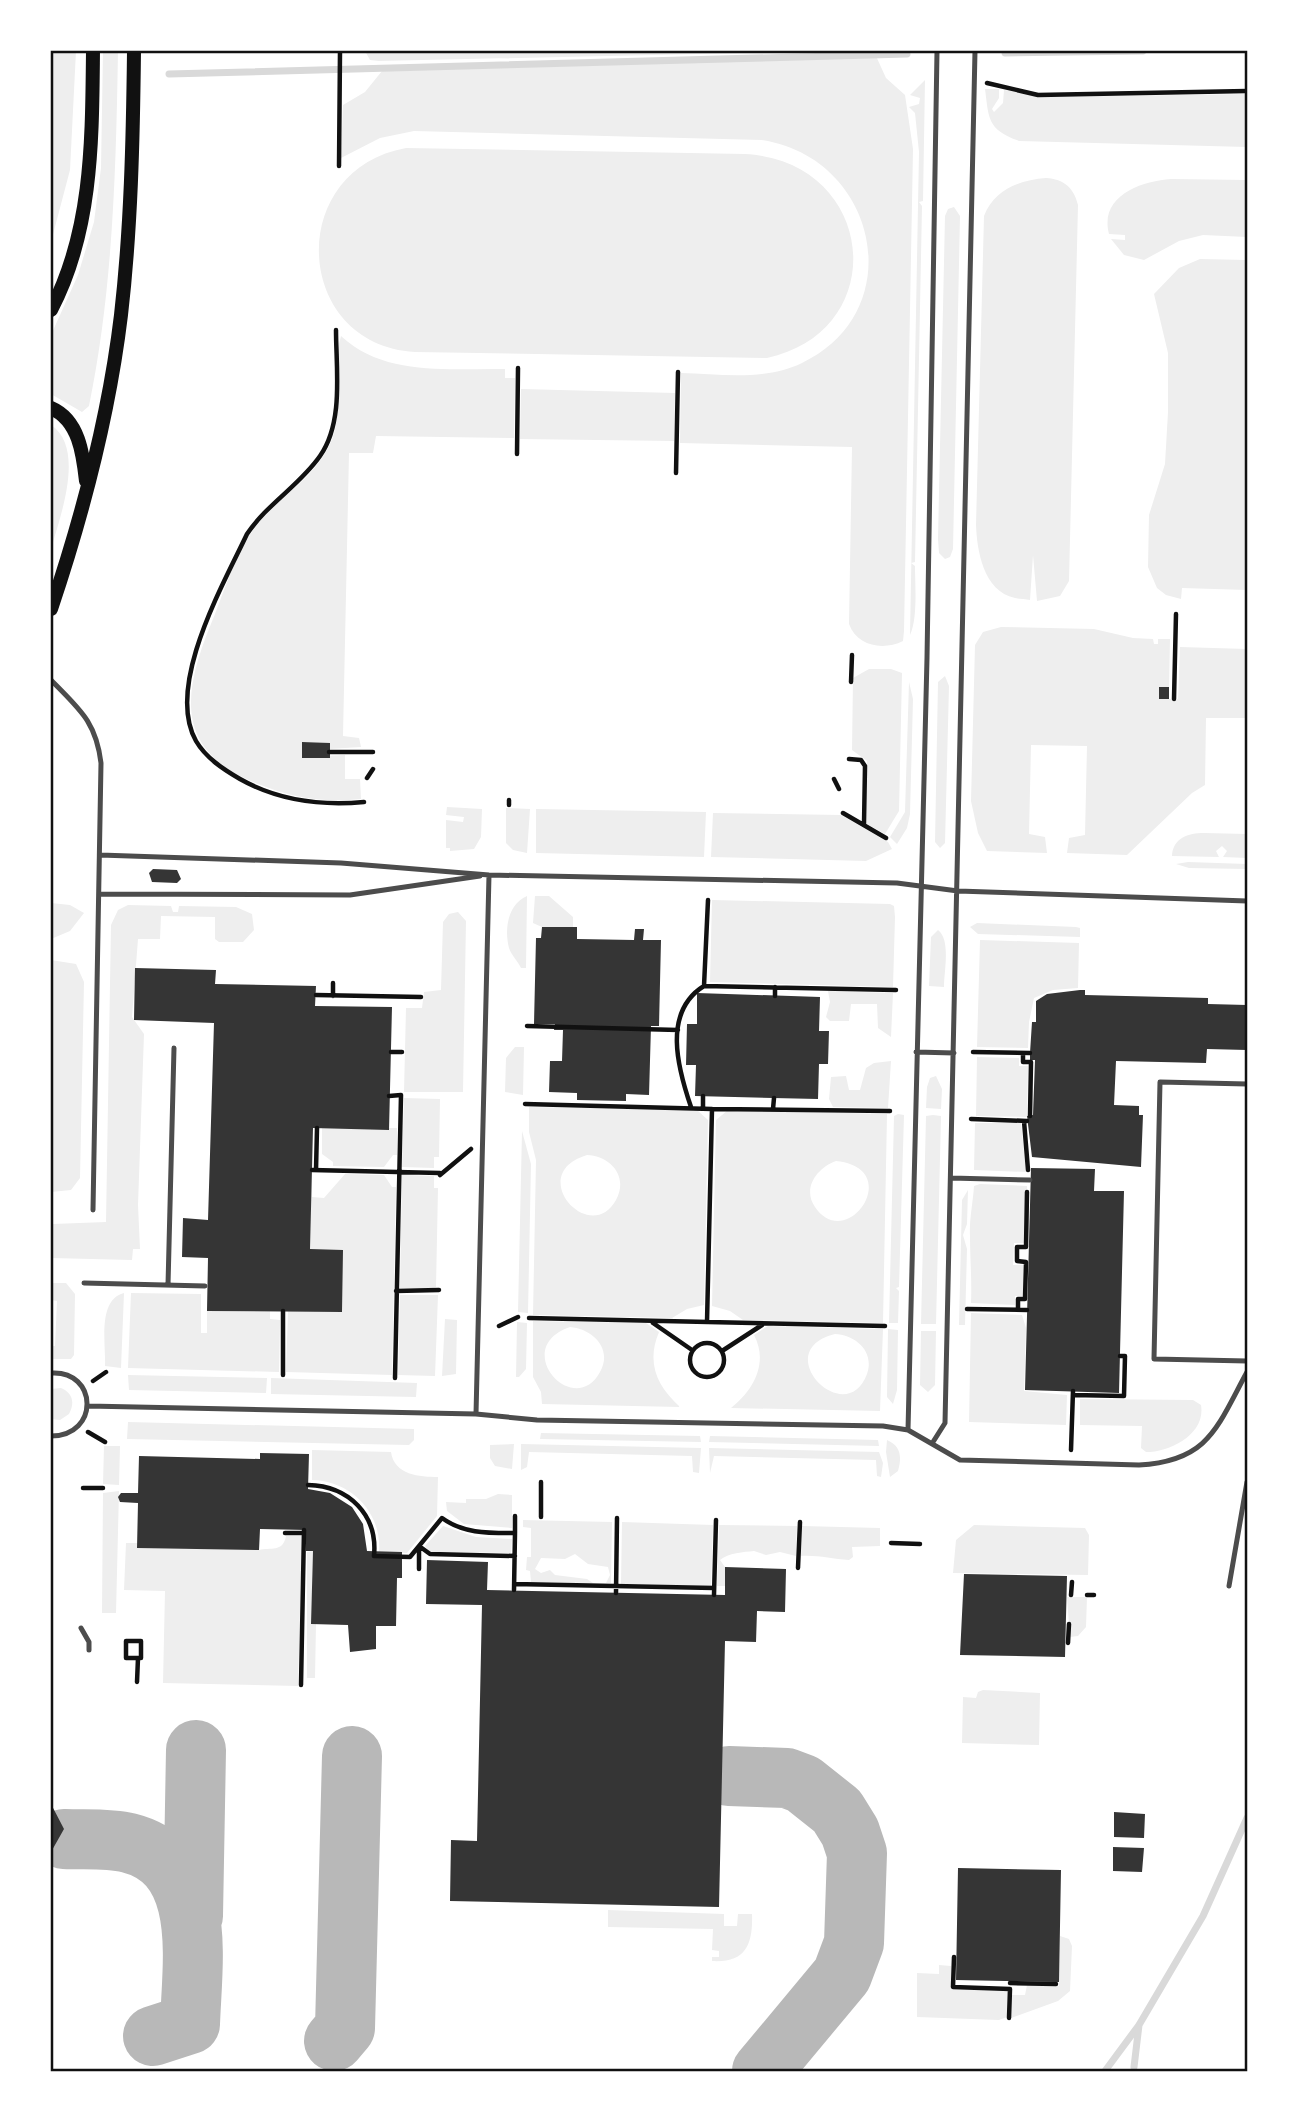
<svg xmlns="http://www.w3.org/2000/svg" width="1298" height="2122" viewBox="0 0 1298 2122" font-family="'PT Serif',serif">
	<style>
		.green { fill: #eee; fill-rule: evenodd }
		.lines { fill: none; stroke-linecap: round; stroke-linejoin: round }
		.stream { stroke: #d9d9d9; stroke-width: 7 }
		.taxiway { stroke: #b8b8b8; stroke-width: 60 }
		.building { fill: #353535 }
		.path { stroke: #111; stroke-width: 4.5 }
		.service { stroke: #4c4c4c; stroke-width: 5 }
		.secondary { stroke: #111; stroke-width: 14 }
		.neatline { fill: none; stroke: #111; stroke-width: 2.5 }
	</style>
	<rect width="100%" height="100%" fill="#fff"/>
	<!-- green -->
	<path class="green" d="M51,51H76L70,170L51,242Z
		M103,51H118C116,170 113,289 89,406L82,412L51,394V335L78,275L94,222L101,168Z
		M365,51H832L379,61L370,60Z
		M876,56L886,78L905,95L913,149L904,631L903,641C883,651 857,646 849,624L852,447L680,443L681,373C721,374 765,381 802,363C911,311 878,158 762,140L414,131L380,138L341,158L343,105L365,92L382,71L393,68Z
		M925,80L923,201L919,202L922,206L915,562L911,563L915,566C915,583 918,618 910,635L919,152L915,113L909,107L919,104L920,98L910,95Z
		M985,89H999V98L992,109L994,112L1003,103L1004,90L1046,97L1247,94V147L1019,141C987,129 989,119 985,89Z
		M406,148L745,154C877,161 893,331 767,358L415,352C293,345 284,170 406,148Z
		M1046,178C1064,179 1074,188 1078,205L1069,581L1060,596L1037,601L1033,555L1030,600C1026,599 1019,599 1015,598C983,591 977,550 976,525L984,216C994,190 1019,180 1046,178Z
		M1171,179L1247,180V237L1203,235L1179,241L1144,260L1124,255L1111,239L1125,240V235L1109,234C1099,196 1141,181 1171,179Z
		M954,207L960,216L953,549L950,557L945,559L939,553L938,539L945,216L948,209Z
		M1200,259L1247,260V590L1182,588L1181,599L1166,595L1157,588L1148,567L1149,515L1165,464L1168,412V353L1154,294L1179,268Z
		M341,336C385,377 449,368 505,369V378H515L514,438L376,436L373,453H349L343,736L359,738L361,747L329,749V743L302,742V757L345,755V779H360L361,799C322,803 294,798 258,784C168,749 185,686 215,614C225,588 234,560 249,536C270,503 308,484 327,450C348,413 330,370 341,336Z
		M521,389L675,393L674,441L520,439Z
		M51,425C86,448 60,517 51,549Z
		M1001,627L1094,629L1133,638L1153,639L1154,644H1158V639H1170L1169,687H1159V699H1178L1180,647L1247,649V718H1206L1205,785L1192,793L1127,855L1067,853L1069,838L1085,835L1087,746L1031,745L1029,834L1045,837L1047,853L987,851L978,833L971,801L975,645L983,632Z
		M869,669H891L902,673L899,811L885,834L867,824V761L852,750L853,678Z
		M945,676L949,686L945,843L940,848L935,842L938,682Z
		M909,682L913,699L910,814L907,828L897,844L890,837L905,812Z
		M447,807L482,809L481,837L474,849L450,851V848H446V820L463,822L464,817L446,815Z
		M506,808L530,809L527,853L513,850L506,843Z
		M536,809L706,812L704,857L536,853Z
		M713,813L841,815L888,842L892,849L866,861L711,857Z
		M1204,833L1247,834V858L1223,857L1227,851L1222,846L1216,851L1219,857L1172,856C1173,838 1188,833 1204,833Z
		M1188,862L1247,864V869L1189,868L1176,864Z
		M527,896L526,968H521C518,961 511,955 509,948C504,929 508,904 527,896Z
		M535,896H549L573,917V927H542L533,923Z
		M712,900L890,904L894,906L895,917L893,987L710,982Z
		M51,903L70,905L84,913L70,931L51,939Z
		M128,905L171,906L173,912H178L179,906L236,907L252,914L254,930L243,942H219L215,939V917L161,916L160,939H138L132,1017L144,1034L138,1205L140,1249H133L132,1260L51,1258L53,1224L106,1222L111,925L118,910Z
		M458,912L466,921L463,1092H404L406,1008H422L424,992L441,990L443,922L449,914Z
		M977,923L1076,927L1080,928V937L978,934L970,927Z
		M938,930C951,940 944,971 944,987L929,986L931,937Z
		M980,940L1079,943L1078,988L1053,990L1034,998L1029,1022L1028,1048L977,1047Z
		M51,960L76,964L84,982L80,1178L71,1190L51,1192Z
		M828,991L893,993L891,1037L878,1028L877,1004H851L849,1021H830L826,1017L830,1002Z
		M515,1047H524L523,1095L505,1092L506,1058Z
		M977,1057L1019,1058V1066H1028L1027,1117L976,1116Z
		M891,1061L888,1108L833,1107L829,1099L831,1077L846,1076L849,1090H860L866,1068L874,1063Z
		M936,1076L942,1089L941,1109L926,1108L927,1087L930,1078Z
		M404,1098L440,1099L439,1157H434V1168L402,1167Z
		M529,1107L697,1110L708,1120L704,1305L687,1309L672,1318L533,1315L536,1160L529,1132ZM587,1155C610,1156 629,1176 616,1200C590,1247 524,1174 587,1155Z
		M728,1110L887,1114L883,1323L743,1320L730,1311L712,1306L716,1120ZM836,1161C906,1168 847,1254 815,1207C802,1188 817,1168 836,1161Z
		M898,1114L904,1115L899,1287L896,1288L899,1291L898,1323H889L894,1116Z
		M933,1115L941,1116L936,1324H921L926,1116Z
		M975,1123H1021L1026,1172L974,1170Z
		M322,1128H397V1155H393L384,1167L333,1166V1162L322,1154Z
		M522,1131L531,1164L528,1313L518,1312Z
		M345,1174L384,1175L392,1187H396L392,1375L286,1372L288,1311L342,1312L310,1249L311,1178L312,1197L324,1198Z
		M402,1175L434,1176V1188H438L436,1287L430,1289L400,1288Z
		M980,1184L1027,1186L1025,1243H1014L1013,1265H1023V1296H1015V1305L971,1303C972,1281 970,1258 970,1236C969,1221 973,1202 974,1186Z
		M968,1190L967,1224L963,1235L967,1249L965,1325H959L962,1200Z
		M51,1283H66L75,1294L74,1355L71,1359H51V1346H55L57,1301L51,1300Z
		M124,1293L121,1368L105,1366C106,1344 97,1300 124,1293Z
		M131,1293L201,1294V1333H207V1311H270V1319L280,1320L279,1372L128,1368Z
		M400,1295H438L435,1376L398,1375Z
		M971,1313L1022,1315L1026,1328L1024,1391L1067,1395L1066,1425L969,1422Z
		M445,1319L457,1320L456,1374L442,1376Z
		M533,1321L646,1323L659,1332C646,1363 657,1386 680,1407L542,1404L541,1392L533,1377ZM570,1327C593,1329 613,1349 600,1372C574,1420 509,1348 570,1327Z
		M517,1322L527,1323L526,1369L519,1377H516Z
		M768,1326L883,1329L880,1411L731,1408C753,1391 769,1363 754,1335ZM835,1334C855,1335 875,1351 867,1374C846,1431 767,1351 835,1334Z
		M888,1329L898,1330L897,1390L893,1404L887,1397Z
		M921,1331H936L935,1385L928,1392L920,1385Z
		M128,1375L267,1378L266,1393L129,1390Z
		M271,1378L417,1383L416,1397L271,1394Z
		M61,1388C73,1393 75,1403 69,1414L60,1420L51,1419V1389Z
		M1080,1399L1193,1400L1201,1405C1206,1434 1170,1452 1146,1452L1141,1448L1142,1426L1080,1425Z
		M128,1422L414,1429V1440L409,1445L127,1439Z
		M541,1433L700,1436L701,1442L540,1439Z
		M710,1436L878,1440L879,1446L709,1442Z
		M887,1440C901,1446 902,1457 898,1471L890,1477L886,1452Z
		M514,1444L512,1469L495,1466L490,1458V1445Z
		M521,1444L701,1448L699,1473L693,1472L692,1456L529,1452L527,1467L521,1470Z
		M104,1446H120L119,1485L103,1484Z
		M709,1448L879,1452L883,1463L881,1477L877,1476L876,1460L714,1456L710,1473Z
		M312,1450L391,1452C394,1475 420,1477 438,1477L437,1516L407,1553L379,1552C382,1512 351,1481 312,1480Z
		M119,1491L116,1613H102L103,1493Z
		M498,1494L512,1495V1528L464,1524L447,1511L446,1502L466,1503V1499H486Z
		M523,1520L612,1522L611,1583H606L610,1575L608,1567L588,1564L575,1554L565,1559L541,1558L535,1569L541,1573L550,1570L555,1575L587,1579L593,1583L531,1582L530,1571L526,1570L527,1557H531V1528L523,1527Z
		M622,1522L713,1525L711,1586L621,1584Z
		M719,1525L797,1526L796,1556L780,1552L766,1555L754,1551C744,1552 728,1553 720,1560L725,1567V1586H717Z
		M974,1525L1085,1528L1089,1535L1088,1575L953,1573L956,1540Z
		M443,1526L476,1537L512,1539L511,1553L430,1552L425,1546Z
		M802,1526L880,1528V1546L852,1547L853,1557L849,1560C832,1559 818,1555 801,1556Z
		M286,1536H302L298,1686L163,1683L165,1591L124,1590L126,1543H137L138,1548L259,1550C270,1547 283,1553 286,1536Z
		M313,1551L311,1624H316L315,1678H307V1552Z
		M1067,1597H1087L1086,1627L1078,1636L1070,1637Z
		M983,1690L1040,1693L1039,1745L962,1743L963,1697L976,1698L978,1692Z
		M608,1910L724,1914V1926H737L738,1914H752C753,1944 746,1963 712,1961V1957H719V1951L712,1950L713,1929L608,1927Z
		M1060,1936L1069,1939L1072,1946L1070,1991L1058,2001L1011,2018V1995H1025L1027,1985L1059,1986Z
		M939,1965L951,1966V1989L1008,1991L1007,2017L999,2020L917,2017V1973L939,1974Z"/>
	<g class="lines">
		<!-- stream -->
		<path class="stream" d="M1005,53L1143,51
			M169,74L907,54
			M1134,2067L1139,2025
			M1105,2071L1139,2025L1203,1916L1247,1818"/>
		<!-- taxiway -->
		<path class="taxiway" d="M729,1776L787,1778L803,1784L837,1811L850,1832L857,1853L854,1943L842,1975L762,2071
			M64,1839C86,1840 108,1838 129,1843C209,1863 192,1962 190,2024L153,2036
			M193,1916L196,1750
			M334,2041L345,2028L352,1756"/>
	</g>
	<!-- building -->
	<path class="building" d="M1159,687H1169V699H1159Z
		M302,742L330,743V758H302Z
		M153,869L177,870L181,879L177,883L152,882L149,873Z
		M542,927H577V939L634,940L635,929H644L643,940H661L659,1026H651L649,1095L626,1094V1101L577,1100V1093L549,1092L550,1061H562L563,1030H554L555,1024H534L536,938H541Z
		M135,968L216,970L215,984L316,986L315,1006L392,1007L389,1130L313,1128L310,1249L343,1250L342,1312L207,1311L208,1258L182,1257L183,1218L208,1220L214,1023L134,1020Z
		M1080,990H1085V995L1208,998V1004L1247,1005V1050L1207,1049L1206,1063L1116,1061L1114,1105L1139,1106V1115H1143L1141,1167L1032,1157L1027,1116L1033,1115L1035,1060H1030V1053L1032,1022H1036V1001L1047,994Z
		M697,993L820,997L819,1031H829L828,1064H819L818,1099L695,1096L696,1065H686L687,1024H697Z
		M1031,1168L1095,1169L1094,1191H1124L1119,1393L1025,1390Z
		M260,1453L309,1454L308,1489L330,1493L352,1507L363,1524L367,1551L402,1552V1578H397L396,1626H376V1649L350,1652L348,1625L311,1624L313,1551H306V1530L260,1529L259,1550L137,1548L138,1503L120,1502L118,1497L121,1493H138L139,1456L260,1459Z
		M427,1560L488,1562L487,1590L725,1595V1567L786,1569L785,1612L757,1611L756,1642L725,1641L719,1907L450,1901L451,1840L477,1841L482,1605L426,1604Z
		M964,1574L1067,1576L1065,1657L960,1655Z
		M51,1804L64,1829L51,1852Z
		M1114,1812L1145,1814L1144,1838L1114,1837Z
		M1113,1847L1144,1848L1142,1872L1113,1871Z
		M958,1868L1061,1870L1059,1982L956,1980Z"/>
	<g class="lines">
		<!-- path -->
		<path class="path" d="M987,83L1038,95L1247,91
			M339,166L340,51
			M336,330C336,369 344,422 320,456C300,485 267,504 247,534C223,585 165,686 196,741C206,758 223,769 240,779C279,801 320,806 364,802
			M517,454L518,368
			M676,473L678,372
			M851,682L852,655
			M1174,699L1176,614
			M329,752H373
			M849,759L861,760L865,766L864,825
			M367,778L373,769
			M834,779L839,789
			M509,805V800
			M843,813L886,838
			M704,986L896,990
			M316,995L421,997
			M333,996V983
			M775,996V987
			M527,1026L678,1030
			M391,1052H402
			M973,1052L1030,1053
			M1023,1053V1062H1031L1030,1116
			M389,1096L401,1095L395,1378
			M525,1104L712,1109L707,1322
			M691,1107C678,1069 662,1012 704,986L708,900
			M703,1108V1096
			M712,1109L890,1111
			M773,1109L774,1098
			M971,1119L1027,1121
			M1024,1121L1028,1170
			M312,1170L440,1173
			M316,1170L317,1128
			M440,1175L471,1149
			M396,1291L439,1290
			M967,1309L1027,1310
			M1018,1310V1299H1025L1026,1262L1017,1261V1247H1026L1027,1192
			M529,1318L885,1326
			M653,1323L692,1350
			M499,1326L518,1317
			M690 1360a17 17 0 1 1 34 0a17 17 0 1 1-34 0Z
			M722,1351L762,1325
			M283,1375V1311
			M93,1381L106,1372
			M1073,1395L1124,1396L1125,1356H1120
			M88,1432L105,1442
			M1071,1450L1073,1391
			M308,1485C349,1486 378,1515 374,1556L410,1557L442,1518C464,1534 489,1533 515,1533V1516
			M83,1488H103
			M541,1517V1482
			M285,1533H304
			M891,1543L920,1544
			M419,1546L430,1554L515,1556
			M798,1568L800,1522
			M419,1569V1547
			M514,1584L714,1588
			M514,1590L515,1533
			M616,1593L617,1518
			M714,1595L716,1520
			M1071,1595L1072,1582
			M1087,1595H1094
			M1068,1643L1069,1624
			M137,1682L138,1658H126V1641H141V1658H138
			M301,1685L304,1530
			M954,1957L953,1987L1010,1989L1009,2018
			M1010,1983L1056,1984"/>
		<!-- service -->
		<path class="service" d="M51,680C79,709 96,721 101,763L93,1210
			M100,855L341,863L489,875L897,883L958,891L1247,901
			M100,894L350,895L480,876
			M916,1052L954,1053
			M1247,1084L1160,1082L1154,1359L1247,1361
			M951,1178L1030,1180
			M84,1283L205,1286
			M168,1285L174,1048
			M51,1373C98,1370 100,1436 51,1436
			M88,1406L476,1414L537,1420L883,1426L908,1430L960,1460L1139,1465C1209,1461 1217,1427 1247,1372
			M476,1414L489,875
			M908,1430L927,658L937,51
			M933,1442L945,1423L975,51
			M1229,1586L1247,1482
			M81,1628L89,1642V1650"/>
		<!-- secondary -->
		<path class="secondary" d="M51,310C93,230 92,138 93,51
			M51,408C79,420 83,454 86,481
			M51,609C83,514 109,415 121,315C131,228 133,139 134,51"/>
	</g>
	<!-- border -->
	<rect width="1298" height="2122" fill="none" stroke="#ffffff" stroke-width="105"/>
	<rect x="52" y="52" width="1194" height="2018" class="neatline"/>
</svg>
